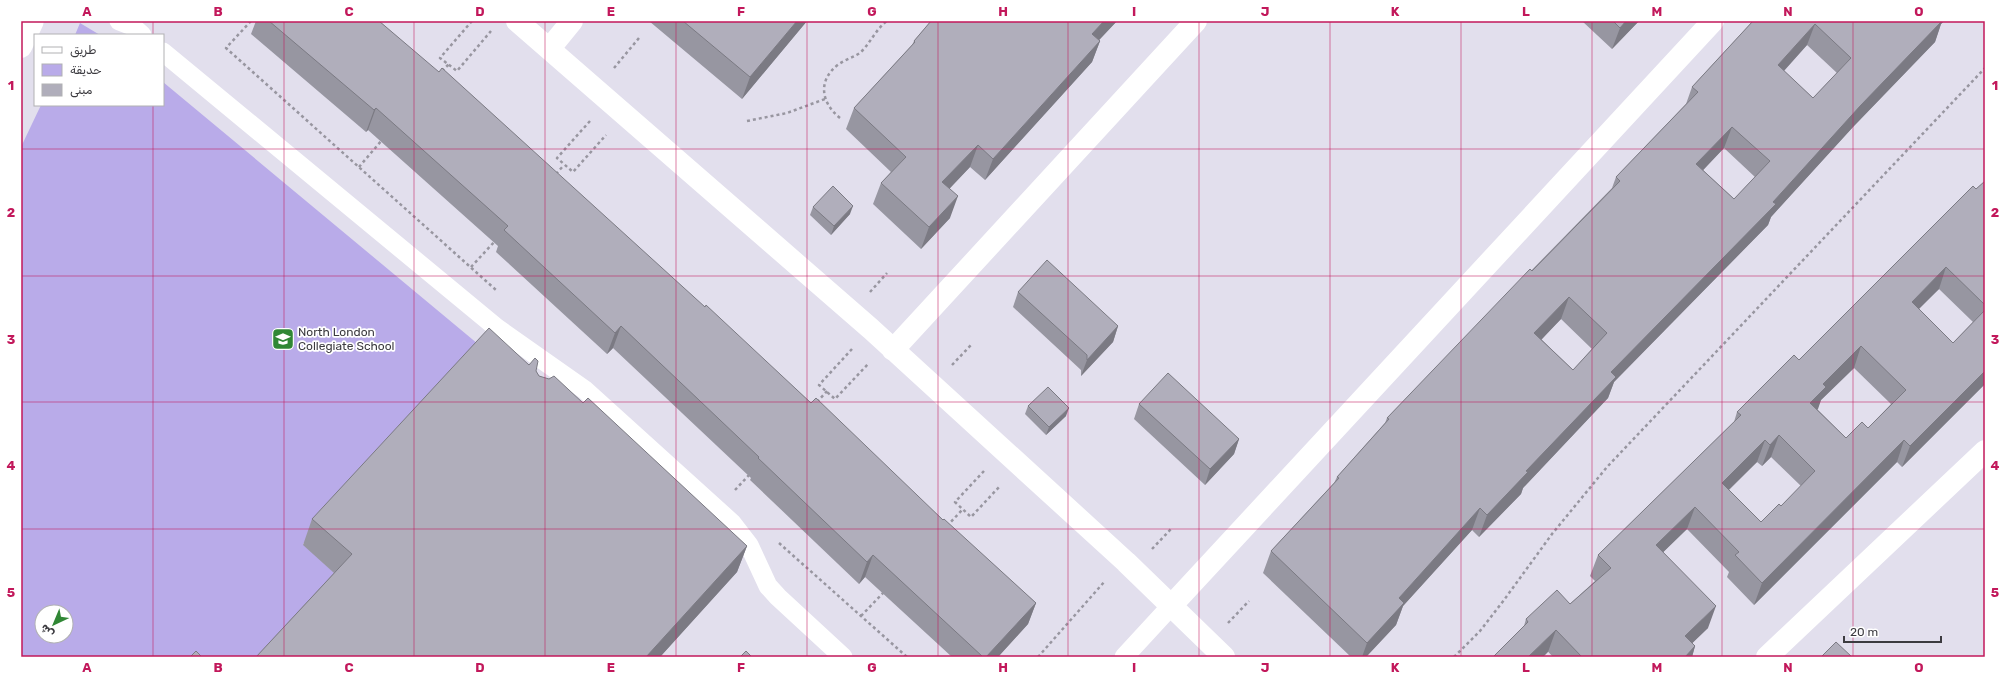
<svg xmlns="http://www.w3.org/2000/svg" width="2006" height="678" viewBox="0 0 2006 678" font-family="Rubik,Cairo,sans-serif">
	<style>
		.green { fill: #b9abe9; fill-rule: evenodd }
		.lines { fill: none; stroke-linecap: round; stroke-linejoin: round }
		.path { stroke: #9896a0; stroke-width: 2.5; stroke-dasharray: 3 3; stroke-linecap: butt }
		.service { stroke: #fff; stroke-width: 19 }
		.minor { stroke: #fff; stroke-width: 22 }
		.tertiary { stroke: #fff; stroke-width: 22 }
		.wall { fill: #9796a1; fill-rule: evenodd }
		.shaded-wall { fill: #7b7a83 }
		.building { fill: #b0aebb; stroke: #7b7a83; fill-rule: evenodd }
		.grid { fill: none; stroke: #c2185b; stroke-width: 1; stroke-opacity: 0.55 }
		.labels { text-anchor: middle; stroke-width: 3.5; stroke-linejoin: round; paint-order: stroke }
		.poi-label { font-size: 12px; fill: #3c3b40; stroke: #fff; text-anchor: start }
		.neatline { fill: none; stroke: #c2185b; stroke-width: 1.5 }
		.grid-label { font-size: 13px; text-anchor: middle; font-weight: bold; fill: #c2185b }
	</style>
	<rect width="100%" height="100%" fill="#e2dfed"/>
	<!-- green -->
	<path class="green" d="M80,23L100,35H75Z
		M163,82L484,349L303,544L342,580L271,657H21V147L41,105H163ZM42,612H66V636H42Z"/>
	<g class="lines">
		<!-- path -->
		<path class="path" d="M251,21L226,48L496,290
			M472,21L440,58L457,71L491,31
			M614,68L639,38
			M442,71L449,64
			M840,118C821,103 817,80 839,64C846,59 855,57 861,52C871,42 876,29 887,21
			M590,121L557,158L573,172L606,135
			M747,121L787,113L825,99
			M359,167L382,140
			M556,174L564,165
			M471,267L496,240
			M870,292L887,273
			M852,349L819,385L835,399L869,363
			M952,365L971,345
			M817,402L827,391
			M984,471L955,502L971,517L1000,486
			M735,490L750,474
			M947,526L963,509
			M779,543L907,657
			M1152,549L1171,529
			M861,616L884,592
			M1228,623L1249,601
			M1038,657L1105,581
			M1454,657L1480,631L1504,600L1552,534L1607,467L1985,68"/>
		<!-- service -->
		<path class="service" d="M119,21L132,26L142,35
			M163,52L497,328L585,390L732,523L749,545L768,586L778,597L843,657
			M1124,657L1171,606"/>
		<!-- minor -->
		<path class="minor" d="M517,21L871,329L1126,562L1224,657
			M550,48L572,21
			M893,350L1196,21
			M1171,606L1713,21
			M1767,657L1985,451"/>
		<!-- tertiary -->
		<path class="tertiary" d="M21,47L33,21"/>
	</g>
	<!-- wall -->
	<path class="wall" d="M256,21H379L811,403L943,520L1036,603L1028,624L998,657H952L865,577L859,584L750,480L751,478L613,348L607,354L496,252L498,246L368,130L366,132L251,34Z
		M649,21H807L742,99Z
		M931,21H1117L1099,40L1100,41L1092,62L985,180L970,167L949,189L950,218L921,249L873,204L881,183L891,172L846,129L854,108L912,45L914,41Z
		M1582,21H1639L1612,49Z
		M1753,21H1944L1941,24L1935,42L1853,127L1771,217L1768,225L1614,382L1608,398L1523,488L1521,494L1479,537L1472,530L1403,606L1396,625L1366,657H1351L1263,573L1271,551L1334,483L1337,477L1385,423L1387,418L1612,188L1616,177L1686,104L1692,87ZM1807,45L1837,73L1813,98L1784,71ZM1724,148L1755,177L1734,199L1703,170ZM1561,319L1592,349L1573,370L1541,339Z
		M1985,181V384L1902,467L1897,462L1754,605L1727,577L1729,572L1687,529L1663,552L1708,628L1692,643L1695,646L1692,657H1553L1524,626L1526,619L1570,604L1595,581L1590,576L1598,555L1734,422L1737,412L1799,360ZM1939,289L1973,322L1953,343L1918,309ZM1854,368L1891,404L1868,428L1846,438L1817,409L1821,400ZM1771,457L1801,486L1781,506L1761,522L1729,490L1757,462L1762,466Z
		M813,207L850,214L831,235L810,215Z
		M1018,292L1118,326L1113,342L1081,376V370L1013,307Z
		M536,371L539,376L583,403L747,546L737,572L660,657H256L334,573L303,545L312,519Z
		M1139,404L1239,439L1234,454L1205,485L1134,419Z
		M1028,406L1066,416L1046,435L1025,414Z"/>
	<!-- shaded-wall -->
	<path class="shaded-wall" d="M797,21H807L742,99L750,77Z
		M1104,21H1117L1085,55L1092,34Z
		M1626,21H1639L1612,49L1620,28Z
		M1935,21H1944L1941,24L1935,42L1853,127L1771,217L1768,225L1614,382L1608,398L1523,488L1521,494L1479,537L1487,515L1526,471L1611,372L1773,202Z
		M1815,24L1807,45L1770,86L1778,65Z
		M1100,41L1092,62L985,180L993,159Z
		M376,108L368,130L366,132L374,110Z
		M1732,127L1724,148L1689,185L1696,164Z
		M978,145L970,167L935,204L942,182Z
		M958,196L950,218L921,249L929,227Z
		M853,206L850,214L831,235L834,226Z
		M1946,267L1939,289L1904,324L1912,302Z
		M1569,297L1561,319L1527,355L1534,333Z
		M621,326L613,348L607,354L615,333Z
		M1118,326L1113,342L1081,376L1087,360Z
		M1861,346L1854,368L1821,400L1818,409L1802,424L1810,403L1823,384Z
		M1985,371V384L1902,467L1910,446Z
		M1069,408L1066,416L1046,435L1049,427Z
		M1779,435L1771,457L1762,466L1770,445Z
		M1239,439L1234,454L1205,485L1210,469Z
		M1765,440L1757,462L1714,504L1722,483Z
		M1904,440L1897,462L1754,605L1762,583Z
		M1695,507L1687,529L1648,567L1656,545Z
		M1480,508L1472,530L1403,606L1396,625L1366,657H1362L1367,643L1399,598Z
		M747,546L737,572L660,657H646Z
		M873,555L865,577L859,584L867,562Z
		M1036,603L1028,624L998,657H986Z
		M1716,606L1708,628L1678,657L1685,636Z
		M1556,630L1548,652L1543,657H1528Z
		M1695,646L1692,657H1685Z"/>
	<!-- building -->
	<path class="building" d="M269,21H379L439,72L442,68L705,307L706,305L811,403L816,398L943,520L944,519L1036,603L986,657H983L873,555L867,562L758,458L759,457L621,326L615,333L504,230L508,226L376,108L374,110Z
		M683,21H797L750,77Z
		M931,21H1104L1092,34L1100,41L993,159L978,145L942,182L958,196L929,227L881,183L906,157L854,108L915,42L914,41Z
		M1613,21H1626L1620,28Z
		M1753,21H1942L1861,105L1773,202L1776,204L1611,372L1616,377L1526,471L1528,472L1487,515L1480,508L1399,598L1404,603L1367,643L1271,551L1339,478L1337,477L1389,419L1387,418L1530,269L1532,271L1620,181L1616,177L1698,92L1692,87ZM1815,24L1851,58L1813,98L1778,65ZM1732,127L1770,161L1734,199L1696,164ZM1569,297L1607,333L1573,370L1534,333Z
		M1985,181V305L1946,267L1912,302L1953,343L1985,310V371L1910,446L1904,440L1762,583L1735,555L1739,552L1695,507L1656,545L1716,606L1685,636L1695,646L1685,657H1582L1556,630L1528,657H1493L1528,622L1526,619L1557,590L1570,604L1611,568L1598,555L1741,415L1737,412L1794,355L1799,360L1973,186L1976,189ZM1861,346L1906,390L1868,428L1862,422L1846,438L1810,403L1826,387L1823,384ZM1779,435L1815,471L1781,506L1779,504L1761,522L1722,483L1765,440L1770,445Z
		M833,186L853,206L834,226L813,207Z
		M1047,260L1118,326L1087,360V355L1018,292Z
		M489,328L529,365L535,358L538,361L536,371L539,376L549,379L554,376L583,403L588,398L747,546L646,657H256L352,554L312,519Z
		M1168,373L1239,439L1210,469L1139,404Z
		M1048,387L1069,408L1049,427L1028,406Z
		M1836,642L1852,657H1821Z
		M196,651L202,657H190Z
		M746,651L752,657H740Z"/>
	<!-- grid -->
	<path class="grid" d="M153,21V35M284,21V657M414,21V657M545,21V657M676,21V657M807,21V657M938,21V657M1068,21V657M1199,21V657M1330,21V657M1461,21V657M1592,21V657M1722,21V657M1853,21V657M153,105V657M21,149H1985M21,276H1985M21,402H1985M21,529H1985"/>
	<!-- icons -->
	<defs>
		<g id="school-square" transform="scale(1.15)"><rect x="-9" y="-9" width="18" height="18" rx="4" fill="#308735" stroke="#fff"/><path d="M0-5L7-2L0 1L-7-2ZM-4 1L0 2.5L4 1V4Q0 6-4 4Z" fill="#fff"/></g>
	</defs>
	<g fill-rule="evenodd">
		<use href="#school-square" x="283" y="339"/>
	</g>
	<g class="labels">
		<!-- poi labels -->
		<g class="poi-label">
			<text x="298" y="336">North London<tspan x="298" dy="14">Collegiate School</tspan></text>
		</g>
	</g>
	<!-- border -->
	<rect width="2006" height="678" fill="none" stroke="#ffffff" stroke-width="44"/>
	<!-- legend -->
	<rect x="34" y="34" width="130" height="72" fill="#ffffff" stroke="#b1b1b3"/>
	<rect x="42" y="47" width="20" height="6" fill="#ffffff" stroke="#b1b1b3"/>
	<text x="70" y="54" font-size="12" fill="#3c3b40">طريق</text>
	<rect x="42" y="64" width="20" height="12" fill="#b9abe9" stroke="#b1b1b3"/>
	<text x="70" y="74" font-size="12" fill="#3c3b40">حديقة</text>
	<rect x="42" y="84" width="20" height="12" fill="#b0aebb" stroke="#b1b1b3"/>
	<text x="70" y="94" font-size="12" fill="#3c3b40">مبنى</text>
	<!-- north arrow -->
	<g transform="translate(54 624) rotate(224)"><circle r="19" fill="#ffffff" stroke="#b1b1b3"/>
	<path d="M0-3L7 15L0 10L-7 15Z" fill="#308735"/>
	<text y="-6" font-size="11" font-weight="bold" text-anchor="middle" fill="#3c3b40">ش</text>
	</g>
	<!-- scale -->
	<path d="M1844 636v6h97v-6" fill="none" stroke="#3c3b40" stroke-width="2"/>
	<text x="1850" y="636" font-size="12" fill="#3c3b40" stroke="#ffffff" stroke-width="3" paint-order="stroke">20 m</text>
	<rect x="22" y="22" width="1962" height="634" class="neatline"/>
	<g class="grid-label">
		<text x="87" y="16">A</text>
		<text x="218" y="16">B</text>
		<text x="349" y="16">C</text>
		<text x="480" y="16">D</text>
		<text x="611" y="16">E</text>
		<text x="741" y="16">F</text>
		<text x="872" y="16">G</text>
		<text x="1003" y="16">H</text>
		<text x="1134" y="16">I</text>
		<text x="1265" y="16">J</text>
		<text x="1395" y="16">K</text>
		<text x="1526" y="16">L</text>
		<text x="1657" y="16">M</text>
		<text x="1788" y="16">N</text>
		<text x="1919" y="16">O</text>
		<text x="11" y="90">1</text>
		<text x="1995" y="90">1</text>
		<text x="11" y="217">2</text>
		<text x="1995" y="217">2</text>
		<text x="11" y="344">3</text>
		<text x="1995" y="344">3</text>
		<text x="11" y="470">4</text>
		<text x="1995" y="470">4</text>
		<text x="11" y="597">5</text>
		<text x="1995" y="597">5</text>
		<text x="87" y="672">A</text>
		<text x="218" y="672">B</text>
		<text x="349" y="672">C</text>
		<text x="480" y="672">D</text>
		<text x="611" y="672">E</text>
		<text x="741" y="672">F</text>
		<text x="872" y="672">G</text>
		<text x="1003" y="672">H</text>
		<text x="1134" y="672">I</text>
		<text x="1265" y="672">J</text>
		<text x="1395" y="672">K</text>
		<text x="1526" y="672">L</text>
		<text x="1657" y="672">M</text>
		<text x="1788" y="672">N</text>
		<text x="1919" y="672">O</text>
	</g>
</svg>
